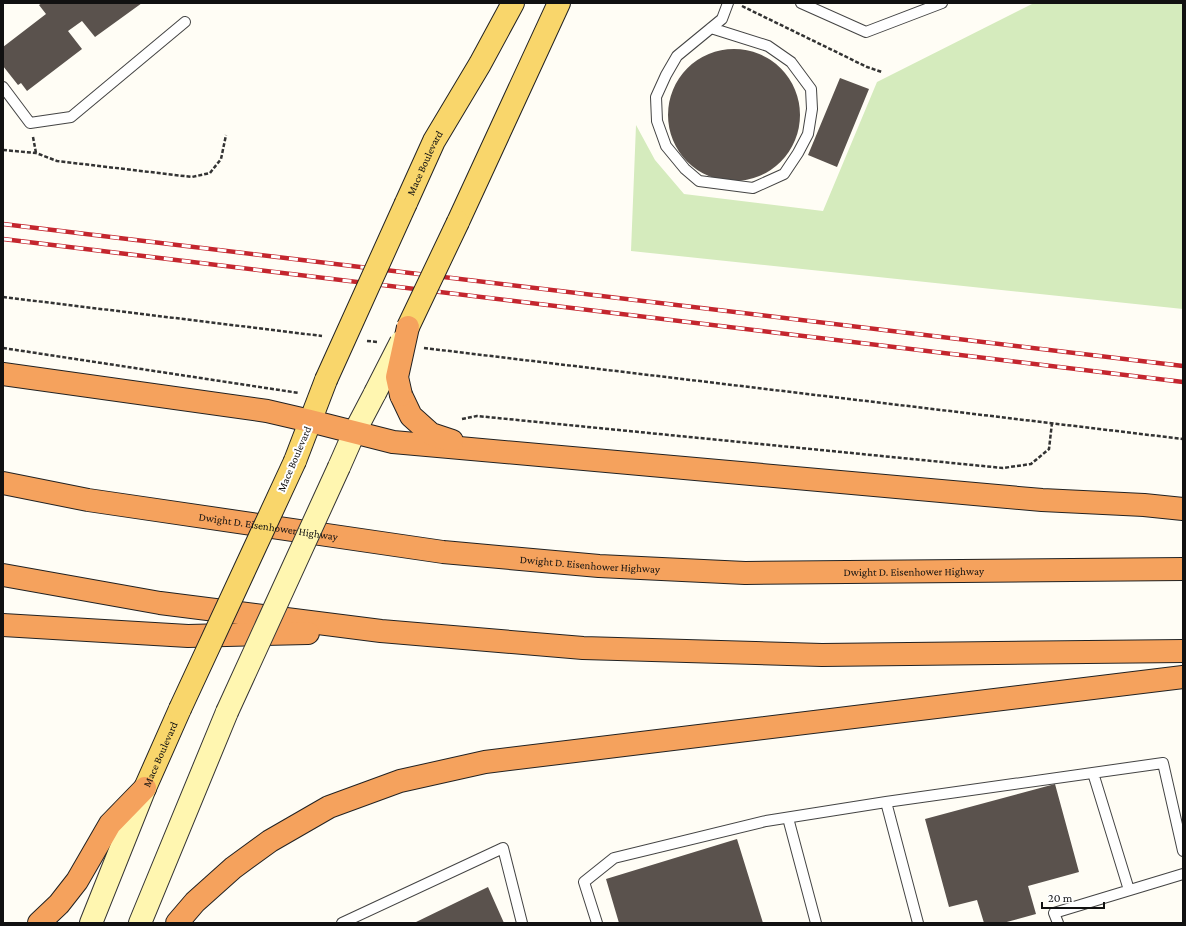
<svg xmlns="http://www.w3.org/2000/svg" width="1186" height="926" viewBox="0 0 1186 926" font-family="'Crimson Pro',serif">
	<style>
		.green { fill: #d5ebbd }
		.building { fill: #5a524d }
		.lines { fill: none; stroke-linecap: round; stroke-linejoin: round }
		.lane-casing { stroke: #444; stroke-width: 12 }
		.secondary-casing { stroke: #333; stroke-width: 24 }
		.primary-casing { stroke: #222; stroke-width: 24 }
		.highway-casing { stroke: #222; stroke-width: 24 }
		.path { stroke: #333; stroke-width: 2.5; stroke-dasharray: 4 2; stroke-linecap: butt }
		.lane { stroke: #fff; stroke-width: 10 }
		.secondary { stroke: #fff6b0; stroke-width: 22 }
		.primary { stroke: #f9d66b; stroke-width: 22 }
		.highway { stroke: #f5a25d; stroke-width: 22 }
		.rail-casing { stroke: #c4262e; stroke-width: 4.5 }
		.rail { stroke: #fff; stroke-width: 3; stroke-dasharray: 9; stroke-linecap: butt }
		.secondary-bridge-casing { stroke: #333; stroke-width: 24; stroke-linecap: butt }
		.primary-bridge-casing { stroke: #222; stroke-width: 24; stroke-linecap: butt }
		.highway-bridge-casing { stroke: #222; stroke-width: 24; stroke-linecap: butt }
		.secondary-bridge { stroke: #fff6b0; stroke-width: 22 }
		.primary-bridge { stroke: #f9d66b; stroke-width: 22 }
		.highway-bridge { stroke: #f5a25d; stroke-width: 22 }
		.labels { text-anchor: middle; stroke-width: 4; stroke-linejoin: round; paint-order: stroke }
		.street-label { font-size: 11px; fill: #111; stroke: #fff }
	</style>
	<rect width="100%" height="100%" fill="#fffdf5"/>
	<!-- green -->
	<path class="green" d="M1034,3H1183V309L631,251L636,125L655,160L684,194L823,211L877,82Z"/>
	<!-- building -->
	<path class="building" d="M42,3H142L95,37L82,21L68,31L82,49L27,91L21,83L18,85L3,66V47L46,14L39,5Z
		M668 115a66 66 0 1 1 132 0a66 66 0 1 1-132 0Z
		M840,78L869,89L837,167L808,155Z
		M1055,784L1079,872L1028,886L1036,914L1003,923H984L977,900L949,907L925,819Z
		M737,839L763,923H619L606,879Z
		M488,887L504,923H414Z"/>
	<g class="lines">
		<!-- lane casing -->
		<g class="lane-casing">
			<path id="lane" d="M801,3L866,32L942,3
				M711,28L768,46L791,62L811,89L812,109L808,134L798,153L784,174L753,188L699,181L685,169L666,146L657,121L656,97L666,75L677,56L722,19L728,3
				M3,87L30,123L71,117L185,22
				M1093,773L1129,890
				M886,802L918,923
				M788,818L816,923
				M342,923L503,848L522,923
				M597,923L584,882L614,858L766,821L886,802L1163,763L1183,851
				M1058,923L1054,913L1183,874"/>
		</g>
		<!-- secondary casing -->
		<g class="secondary-casing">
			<path id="secondary" d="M339,467L354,433L375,393
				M91,923L145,788
				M140,923L227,712"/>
		</g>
		<!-- primary casing -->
		<g class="primary-casing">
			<g id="primary">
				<path id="s1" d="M406,203L434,141L480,64L513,3"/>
				<path d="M458,222L559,3"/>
				<path d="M295,461L326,380"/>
				<path id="s2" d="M145,788L180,709"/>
			</g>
		</g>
		<!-- highway casing -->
		<g class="highway-casing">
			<g id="highway">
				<path d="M3,374L267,411L310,421L393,442L1042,500L1144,505L1183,509"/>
				<path d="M401,395L411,416L431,434L452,441"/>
				<path id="s3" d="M3,483L88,500L443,552L599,566L745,573L1183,569"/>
				<path d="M3,575L160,603L381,631L583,648L822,655L1183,651"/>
				<path d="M3,625L188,636L308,633"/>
				<path d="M39,923L59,904L77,881L110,824L145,788"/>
				<path d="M177,923L195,902L233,868L270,841L329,807L400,781L485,762L1183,677"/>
			</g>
		</g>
		<!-- path -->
		<path class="path" d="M742,6L867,67L882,72
			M33,137L36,153
			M3,150L36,153L57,161L192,177L210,173L221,159L226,135
			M3,297L322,336
			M367,341L378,342
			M3,348L299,393
			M424,348L1183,439
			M462,419L477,416L1003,468L1031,464L1049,449L1052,423"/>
		<!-- lane -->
		<use href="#lane" class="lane"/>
		<!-- secondary -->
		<use href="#secondary" class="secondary"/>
		<!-- primary -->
		<use href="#primary" class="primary"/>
		<!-- highway -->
		<use href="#highway" class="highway"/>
		<!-- rail casing -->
		<g class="rail-casing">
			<path id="rail" d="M3,224L1183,366
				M3,239L1183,382"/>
		</g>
		<!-- rail -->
		<use href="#rail" class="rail"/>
		<!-- secondary-bridge casing -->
		<g class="secondary-bridge-casing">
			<path id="secondary-bridge" d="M375,393L401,342
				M227,712L339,467"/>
		</g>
		<!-- primary-bridge casing -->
		<g class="primary-bridge-casing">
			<path id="primary-bridge" d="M408,327L458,222
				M326,380L406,203
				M180,709L295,461"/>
		</g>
		<!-- highway-bridge casing -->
		<g class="highway-bridge-casing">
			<path id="highway-bridge" d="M401,395L397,377L408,327"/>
		</g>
		<!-- secondary-bridge -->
		<use href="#secondary-bridge" class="secondary-bridge"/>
		<!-- primary-bridge -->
		<use href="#primary-bridge" class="primary-bridge"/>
		<!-- highway-bridge -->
		<use href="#highway-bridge" class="highway-bridge"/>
	</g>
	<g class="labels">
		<!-- street labels -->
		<g class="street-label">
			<text dy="4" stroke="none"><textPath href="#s1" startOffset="44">Mace Boulevard</textPath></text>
			<text transform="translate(294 459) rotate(-67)" y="4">Mace Boulevard</text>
			<text dy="4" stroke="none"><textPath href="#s3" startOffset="269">Dwight D. Eisenhower Highway</textPath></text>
			<text dy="4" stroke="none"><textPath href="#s3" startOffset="593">Dwight D. Eisenhower Highway</textPath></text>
			<text dy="4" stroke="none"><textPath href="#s3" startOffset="917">Dwight D. Eisenhower Highway</textPath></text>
			<text dy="4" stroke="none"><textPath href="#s2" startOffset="37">Mace Boulevard</textPath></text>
		</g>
	</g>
	<!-- border -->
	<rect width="1186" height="926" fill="none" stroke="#111111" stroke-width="8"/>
	<!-- scale -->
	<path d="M1042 902v6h62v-6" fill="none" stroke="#111111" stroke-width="2"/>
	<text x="1048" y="902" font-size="12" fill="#111111" stroke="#ffffff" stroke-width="3" paint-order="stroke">20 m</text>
</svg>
